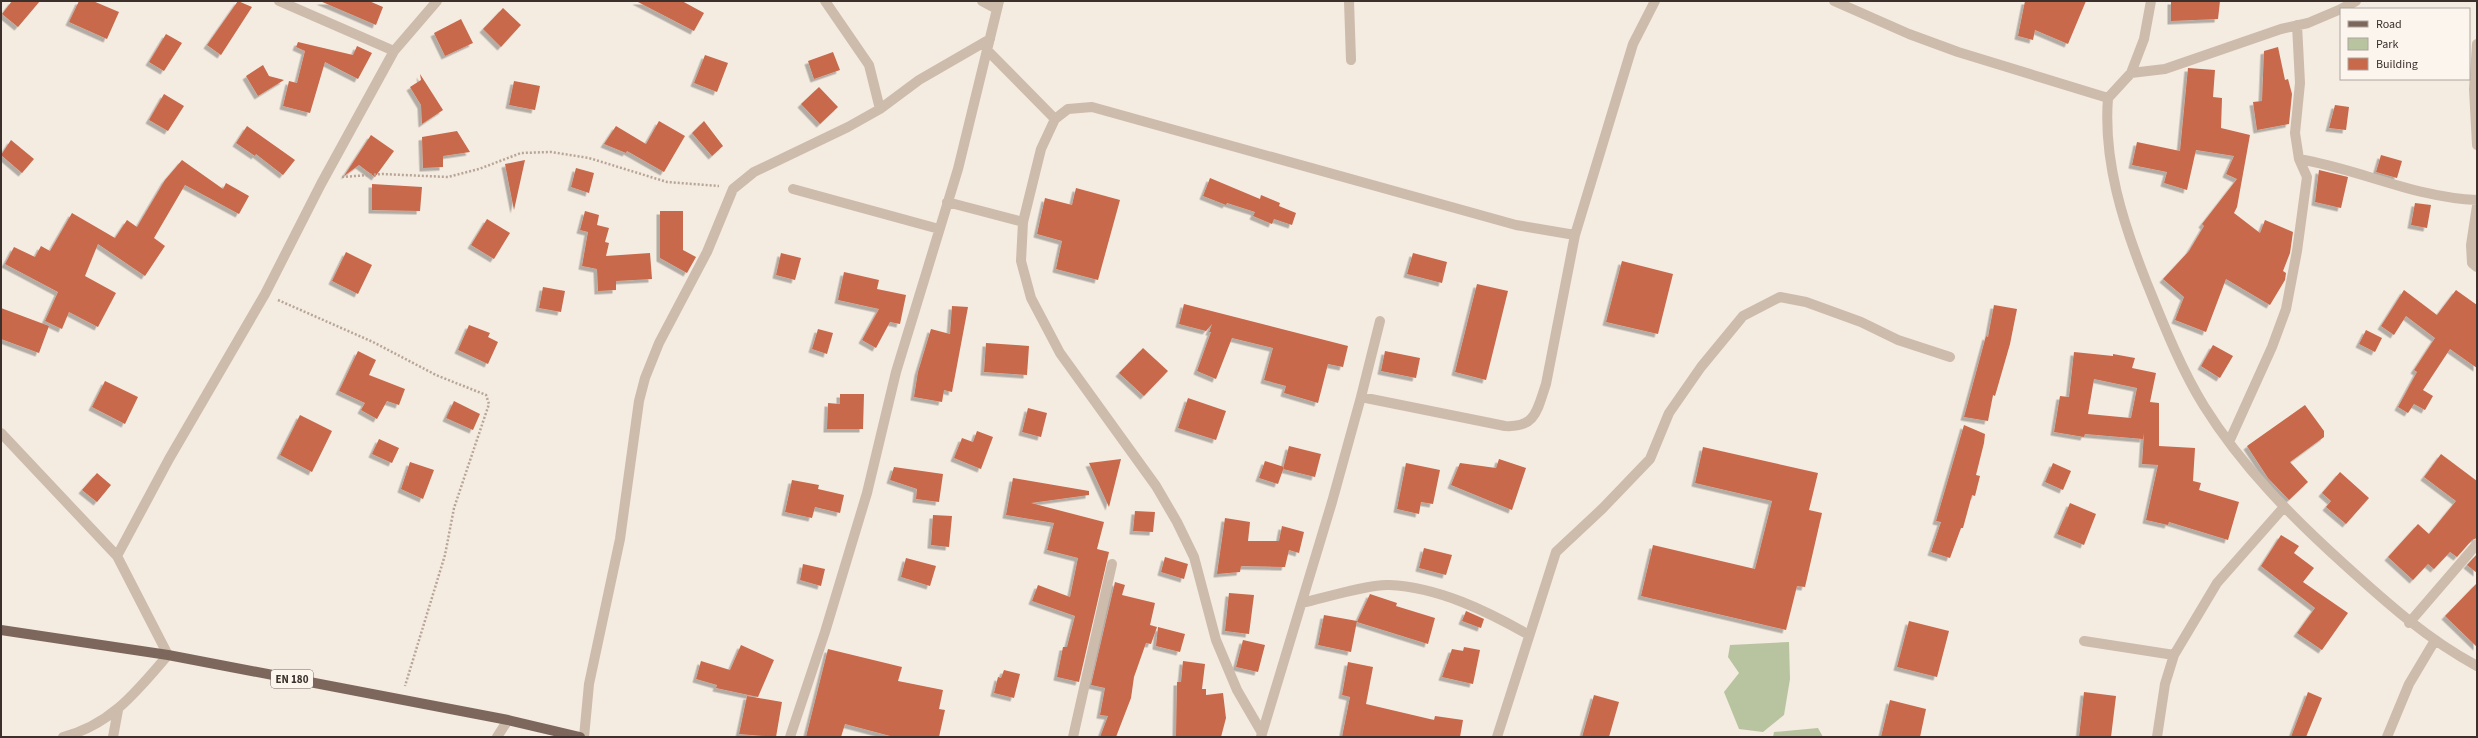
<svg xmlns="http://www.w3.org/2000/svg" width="2478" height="738" viewBox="0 0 2478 738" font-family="'Source Sans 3',sans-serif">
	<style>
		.green { fill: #b8c4a0 }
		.building { fill: #c8694b; fill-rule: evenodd; filter: url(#shadow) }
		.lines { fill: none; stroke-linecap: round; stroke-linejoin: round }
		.path { stroke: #b9a596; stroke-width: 2.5; stroke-dasharray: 2 2; stroke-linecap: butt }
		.minor { stroke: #cdbbac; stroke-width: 10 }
		.major { stroke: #7d675c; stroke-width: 10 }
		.labels { text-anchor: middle; stroke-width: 3; stroke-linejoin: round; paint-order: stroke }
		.shield { fill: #fbf5ee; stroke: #756b66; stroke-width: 1 }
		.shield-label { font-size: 11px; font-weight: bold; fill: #3b302b }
	</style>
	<defs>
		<filter id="shadow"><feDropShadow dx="-3.5" dy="3.5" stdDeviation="0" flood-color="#0004"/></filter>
	</defs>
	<rect width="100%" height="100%" fill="#f4ebe1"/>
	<!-- green -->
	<path class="green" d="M1789,642L1790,679L1784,715L1763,732L1739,729L1724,692L1739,673L1728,657L1730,645Z
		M1818,728L1823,737H1773L1774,732Z"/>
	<!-- building -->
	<path class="building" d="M12,1H40L18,27L2,14Z
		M79,1H93L119,12L107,39L69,22Z
		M238,1L252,7L221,55L207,45Z
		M320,1H369L383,7L376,25Z
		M636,1H682L704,13L694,31Z
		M2025,1H2086L2068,44L2035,30L2033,40L2018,36Z
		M2171,1H2220L2218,19L2171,21Z
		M503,8L521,25L501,47L483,29Z
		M461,19L473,43L445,56L434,33Z
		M166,34L182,43L164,71L149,62Z
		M298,42L353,55L357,46L372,53L358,79L325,62L310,113L283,106L289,81L297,83L305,51L296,47Z
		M2278,47L2285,80L2288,79L2292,94L2289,124L2257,130L2253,102L2262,101L2264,51Z
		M833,52L840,70L814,79L808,61Z
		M705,55L728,63L717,92L694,83Z
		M263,65L269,76L284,80L258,96L246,76Z
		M2188,68L2215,70L2213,97L2222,98L2221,128L2250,135L2237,207L2234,213L2260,233L2265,220L2293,232L2290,253L2283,271L2286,273L2285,280L2270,305L2226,279L2206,332L2175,320L2184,297L2163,279L2189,251L2204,226L2202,224L2237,179L2226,174L2234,156L2196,150L2187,190L2164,183L2167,172L2132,165L2137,142L2180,151Z
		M420,74L443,110L422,124L421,105L410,87L421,80Z
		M514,81L540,86L535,110L509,105Z
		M819,87L838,107L820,124L801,104Z
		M164,94L184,106L168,131L149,120Z
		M2335,105L2349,107L2346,130L2329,128Z
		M659,121L685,136L664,172L627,151L626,153L604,144L616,126L646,144Z
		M704,121L723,146L712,156L692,133Z
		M247,126L295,160L283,175L256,154L255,156L236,143Z
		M457,131L470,152L443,156V167L423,168L422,137Z
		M371,135L394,151L375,177L359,165L344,176Z
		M11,140L34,159L22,173L1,155Z
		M2381,155L2402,161L2397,178L2376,172Z
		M182,160L223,189L226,183L249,196L239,214L185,185L154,238L165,246L145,276L98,244L85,276L116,293L98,327L69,312L62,329L45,321L58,292L5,264L14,247L35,257L41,246L50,251L72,213L115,238L127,220L137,227L165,180Z
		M525,160L514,210L505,164Z
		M576,168L594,173L589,193L571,187Z
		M2319,170L2348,177L2341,208L2315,202Z
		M1210,178L1260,199L1261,195L1280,203L1279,206L1296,213L1292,225L1274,219L1272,224L1253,216L1255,212L1227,203L1226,205L1203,196Z
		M372,184L422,187L420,211L372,210Z
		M1076,188L1120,200L1098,280L1056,269L1062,241L1037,234L1045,198L1072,205Z
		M2415,203L2431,205L2427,228L2411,225Z
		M585,211L599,215L597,225L609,228L605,242L609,243L606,256L650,253L652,279L616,281V290L598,291L597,269L582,266L588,232L580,230Z
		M660,211H683V250L696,257L687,273L660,258Z
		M487,219L510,233L494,259L471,245Z
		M346,252L372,265L358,294L332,281Z
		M781,253L801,258L795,280L776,275Z
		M1413,253L1447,262L1442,283L1407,274Z
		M1622,261L1673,274L1658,334L1606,322Z
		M844,272L879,280L877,289L906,295L900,324L890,322L876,348L862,340L879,309L838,300Z
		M1477,284L1508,291L1486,380L1455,372Z
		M543,287L565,291L561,312L539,308Z
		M2404,290L2437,315L2456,290L2477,305V368L2450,349L2423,390L2433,396L2425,410L2414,404L2408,413L2398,407L2417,372L2414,370L2435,338L2406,316L2394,335L2381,326Z
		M1184,304L1348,346L1343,367L1328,364L1318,403L1284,393L1286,386L1264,380L1273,348L1232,338L1216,379L1197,371L1211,332H1209L1212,324L1206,331L1179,324Z
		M1994,305L2017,309L2010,344L1995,396L1993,395L1988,421L1964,417L1986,336L1988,337Z
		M952,306L968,307L952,392L944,390L942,402L914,397L918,372L931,329L950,334Z
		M1,308L49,326L39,353L1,339Z
		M469,325L490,333L488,337L498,342L488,364L458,350Z
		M818,329L833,333L827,354L812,349Z
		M2366,330L2382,338L2375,352L2359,344Z
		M986,343L1029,346L1027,375L984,372Z
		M2213,345L2233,356L2220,378L2201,366Z
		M1143,348L1168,371L1144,396L1119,373Z
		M358,351L376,360L369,375L405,389L399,405L387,401L377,419L361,410L365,403L339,391Z
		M1385,351L1420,358L1416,378L1381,371Z
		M2074,352L2113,356V354L2135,358L2132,368L2156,373L2150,402L2159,403V446L2195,448L2193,481L2201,483L2199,490L2239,502L2228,540L2169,522L2168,525L2146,520L2158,465L2142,464L2144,433L2143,439L2085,434L2084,437L2054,432L2060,396L2069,397ZM2094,379L2137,388L2131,418L2088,414Z
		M105,381L138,397L125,424L92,407Z
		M840,394H864L863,429H827L828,403L840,404Z
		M1188,398L1226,411L1216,440L1178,428Z
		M454,401L480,414L473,430L446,418Z
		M2305,405L2324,431V437L2290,462L2308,482L2289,500L2268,478L2247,446Z
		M1028,408L1047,413L1041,437L1022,432Z
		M300,415L332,431L312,472L280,455Z
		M1964,425L1985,434L1984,443L1976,475L1980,476L1975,496L1972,495L1963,528H1961L1950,558L1931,552L1941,522L1936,521Z
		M977,431L993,437L981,469L954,458L962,438L973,442Z
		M379,439L399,448L392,463L372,454Z
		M1289,446L1321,454L1315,477L1283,469Z
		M1703,447L1818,473L1809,510L1822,513L1805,587L1797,586L1786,630L1641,596L1653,545L1755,569L1772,501L1695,483Z
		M2441,454L2477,481V538L2472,540L2457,557L2450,552L2434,569L2428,564L2413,580L2388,557L2418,524L2429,534L2456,501L2424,477Z
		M1121,459L1109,507L1089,463Z
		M1499,459L1526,468L1512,510L1451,485L1460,463L1496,468Z
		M1265,461L1284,467L1278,484L1259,478Z
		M410,462L434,470L423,499L401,489Z
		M1406,463L1440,470L1433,504L1421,502L1419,514L1397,509Z
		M2053,463L2071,471L2063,490L2045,482Z
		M894,467L943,474L939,502L916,499L917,489L890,480Z
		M2340,472L2369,498L2346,524L2326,507L2331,501L2322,493Z
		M97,473L111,485L97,502L82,490Z
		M1013,478L1089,491V495L1031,503L1104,522L1097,549L1109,552L1079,682L1057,677L1063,647H1067L1075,616L1032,601L1038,585L1070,597L1078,558L1047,550L1054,523L1006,515Z
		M792,480L819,485L818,489L844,495L840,513L815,507L812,518L785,512Z
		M2070,503L2096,514L2084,545L2057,534Z
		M1135,511L1155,512L1153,532L1133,531Z
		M933,515L952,516L949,547L931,545Z
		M1225,518L1250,522L1248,541H1279L1282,526L1304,532L1299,553L1289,550L1285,567L1241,566L1240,572L1217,574Z
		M2281,535L2299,546L2294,553L2314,568L2303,582L2348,613L2322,650L2297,633L2315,608L2261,566Z
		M1424,548L1452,555L1446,575L1419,568Z
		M2477,554V573L2467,565Z
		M1165,557L1188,564L1184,579L1161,572Z
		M906,558L936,566L930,586L901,577Z
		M803,564L825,569L821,586L800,580Z
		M1115,582L1125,585L1122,595L1155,603L1150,625L1157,627L1151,644L1146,643L1134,677L1131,698L1116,737H1100L1108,716L1100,715L1105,688L1091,685Z
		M2477,583V647L2445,616Z
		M1229,593L1254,595L1249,634L1225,631Z
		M1370,594L1397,603L1396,606L1435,618L1428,644L1357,622Z
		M1466,611L1484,619L1481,628L1462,621Z
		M1324,615L1357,621L1351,652L1318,645Z
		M1909,621L1949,631L1937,677L1897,667Z
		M1158,627L1185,634L1180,652L1156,646Z
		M1243,640L1265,645L1258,672L1236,667Z
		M741,645L774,660L758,697L716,688L717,685L696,679L701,661L730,670Z
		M1464,647L1480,650L1473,684L1442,677L1452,649L1463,651Z
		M828,649L902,667L898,681L943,690L939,709L945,710L939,737H894L845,724L841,737H806Z
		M1183,661L1205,664L1202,689H1206V695L1223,693L1226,718L1221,737L1176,736L1177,682H1181Z
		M1348,662L1373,667L1366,704L1434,720L1435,716L1463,720L1460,737H1342L1350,697L1342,695Z
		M1004,670L1020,674L1014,698L994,693L998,677L1001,678Z
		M2084,692L2116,696L2111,737H2079Z
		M2308,692L2322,698L2306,737H2291Z
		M1594,695L1619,702L1609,737H1582Z
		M747,696L782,702L776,737L739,734Z
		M1890,700L1926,709L1920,737H1881Z"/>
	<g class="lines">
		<!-- path -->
		<path class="path" d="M342,177L382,174L448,177L479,169L521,153L551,152L589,158L667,182L719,186
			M278,300L373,342L436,375L486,395L489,404L454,508L445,555L405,686"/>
		<!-- minor -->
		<path class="minor" d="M279,1L394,51
			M825,1L869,65L880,109
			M982,1L997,9
			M1349,1L1351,60
			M1834,1L1909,34L1958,52L2108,98C2103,161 2123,223 2146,281C2163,323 2180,367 2204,406C2242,467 2293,518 2345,565C2387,603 2427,639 2477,666
			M2341,9L2356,1
			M2477,44L2474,89L2477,145
			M988,51L1055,119L1041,149L1023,222L1021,261L1031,298L1060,353L1156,486L1177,522L1194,557L1216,640L1237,690L1262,733
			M2131,73L2165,69L2281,29L2308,23L2341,9
			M2108,98L2131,73L2144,39L2151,1
			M1055,119L1068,109L1092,107L1516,225L1575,235
			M2299,159C2359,169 2416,198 2477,200
			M793,189L939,229
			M947,202L1023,222
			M2477,206L2471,245L2472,263L2477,267
			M1361,397L1380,321
			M1,433L117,556L168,655C137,691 111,725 63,737
			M2229,442L2272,347L2286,309L2297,251L2307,177L2299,159L2295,133L2300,83L2297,25
			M117,556L169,459L265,294L321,184L394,51L437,1
			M1302,603C1324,598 1368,584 1389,585C1438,587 1487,611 1529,635
			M2409,623L2477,544
			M2084,641L2174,655
			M113,737L118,710
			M497,737L508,720
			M584,737L589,684L620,539L639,401L645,378L659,343L707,252L733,189L754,172L848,127L880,109L919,80L990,39
			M790,737L825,632L867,493L896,372L958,169L999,1
			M1073,737L1112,564
			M1261,737L1332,502L1361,397L1505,426C1536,428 1537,410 1546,384L1575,235L1633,44L1655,1
			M1497,737L1556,552L1603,508L1650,459L1669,413L1701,367L1743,316L1780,297L1806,302L1861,322L1898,340L1950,357
			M2157,737L2165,684L2174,655L2217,583L2284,507
			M2387,737L2409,684L2434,642"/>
		<!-- major -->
		<path class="major" d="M1,630L168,655L508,720L580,737"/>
	</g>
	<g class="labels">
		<!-- shield labels -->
		<rect class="shield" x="271" y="670" width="42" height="18" rx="3"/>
		<g class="shield-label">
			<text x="292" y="683">EN 180</text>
		</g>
	</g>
	<!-- border -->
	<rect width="2478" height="738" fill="none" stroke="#3b302b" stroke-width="4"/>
	<!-- legend -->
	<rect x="2340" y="8" width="130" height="72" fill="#fbf5ee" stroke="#aea6a0"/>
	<rect x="2348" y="21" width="20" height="6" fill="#7d675c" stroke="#aea6a0"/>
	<text x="2376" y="28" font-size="12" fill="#3b302b">Road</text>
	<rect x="2348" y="38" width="20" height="12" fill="#b8c4a0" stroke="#aea6a0"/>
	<text x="2376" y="48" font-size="12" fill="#3b302b">Park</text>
	<rect x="2348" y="58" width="20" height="12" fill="#c8694b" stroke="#aea6a0"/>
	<text x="2376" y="68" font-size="12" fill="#3b302b">Building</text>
</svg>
